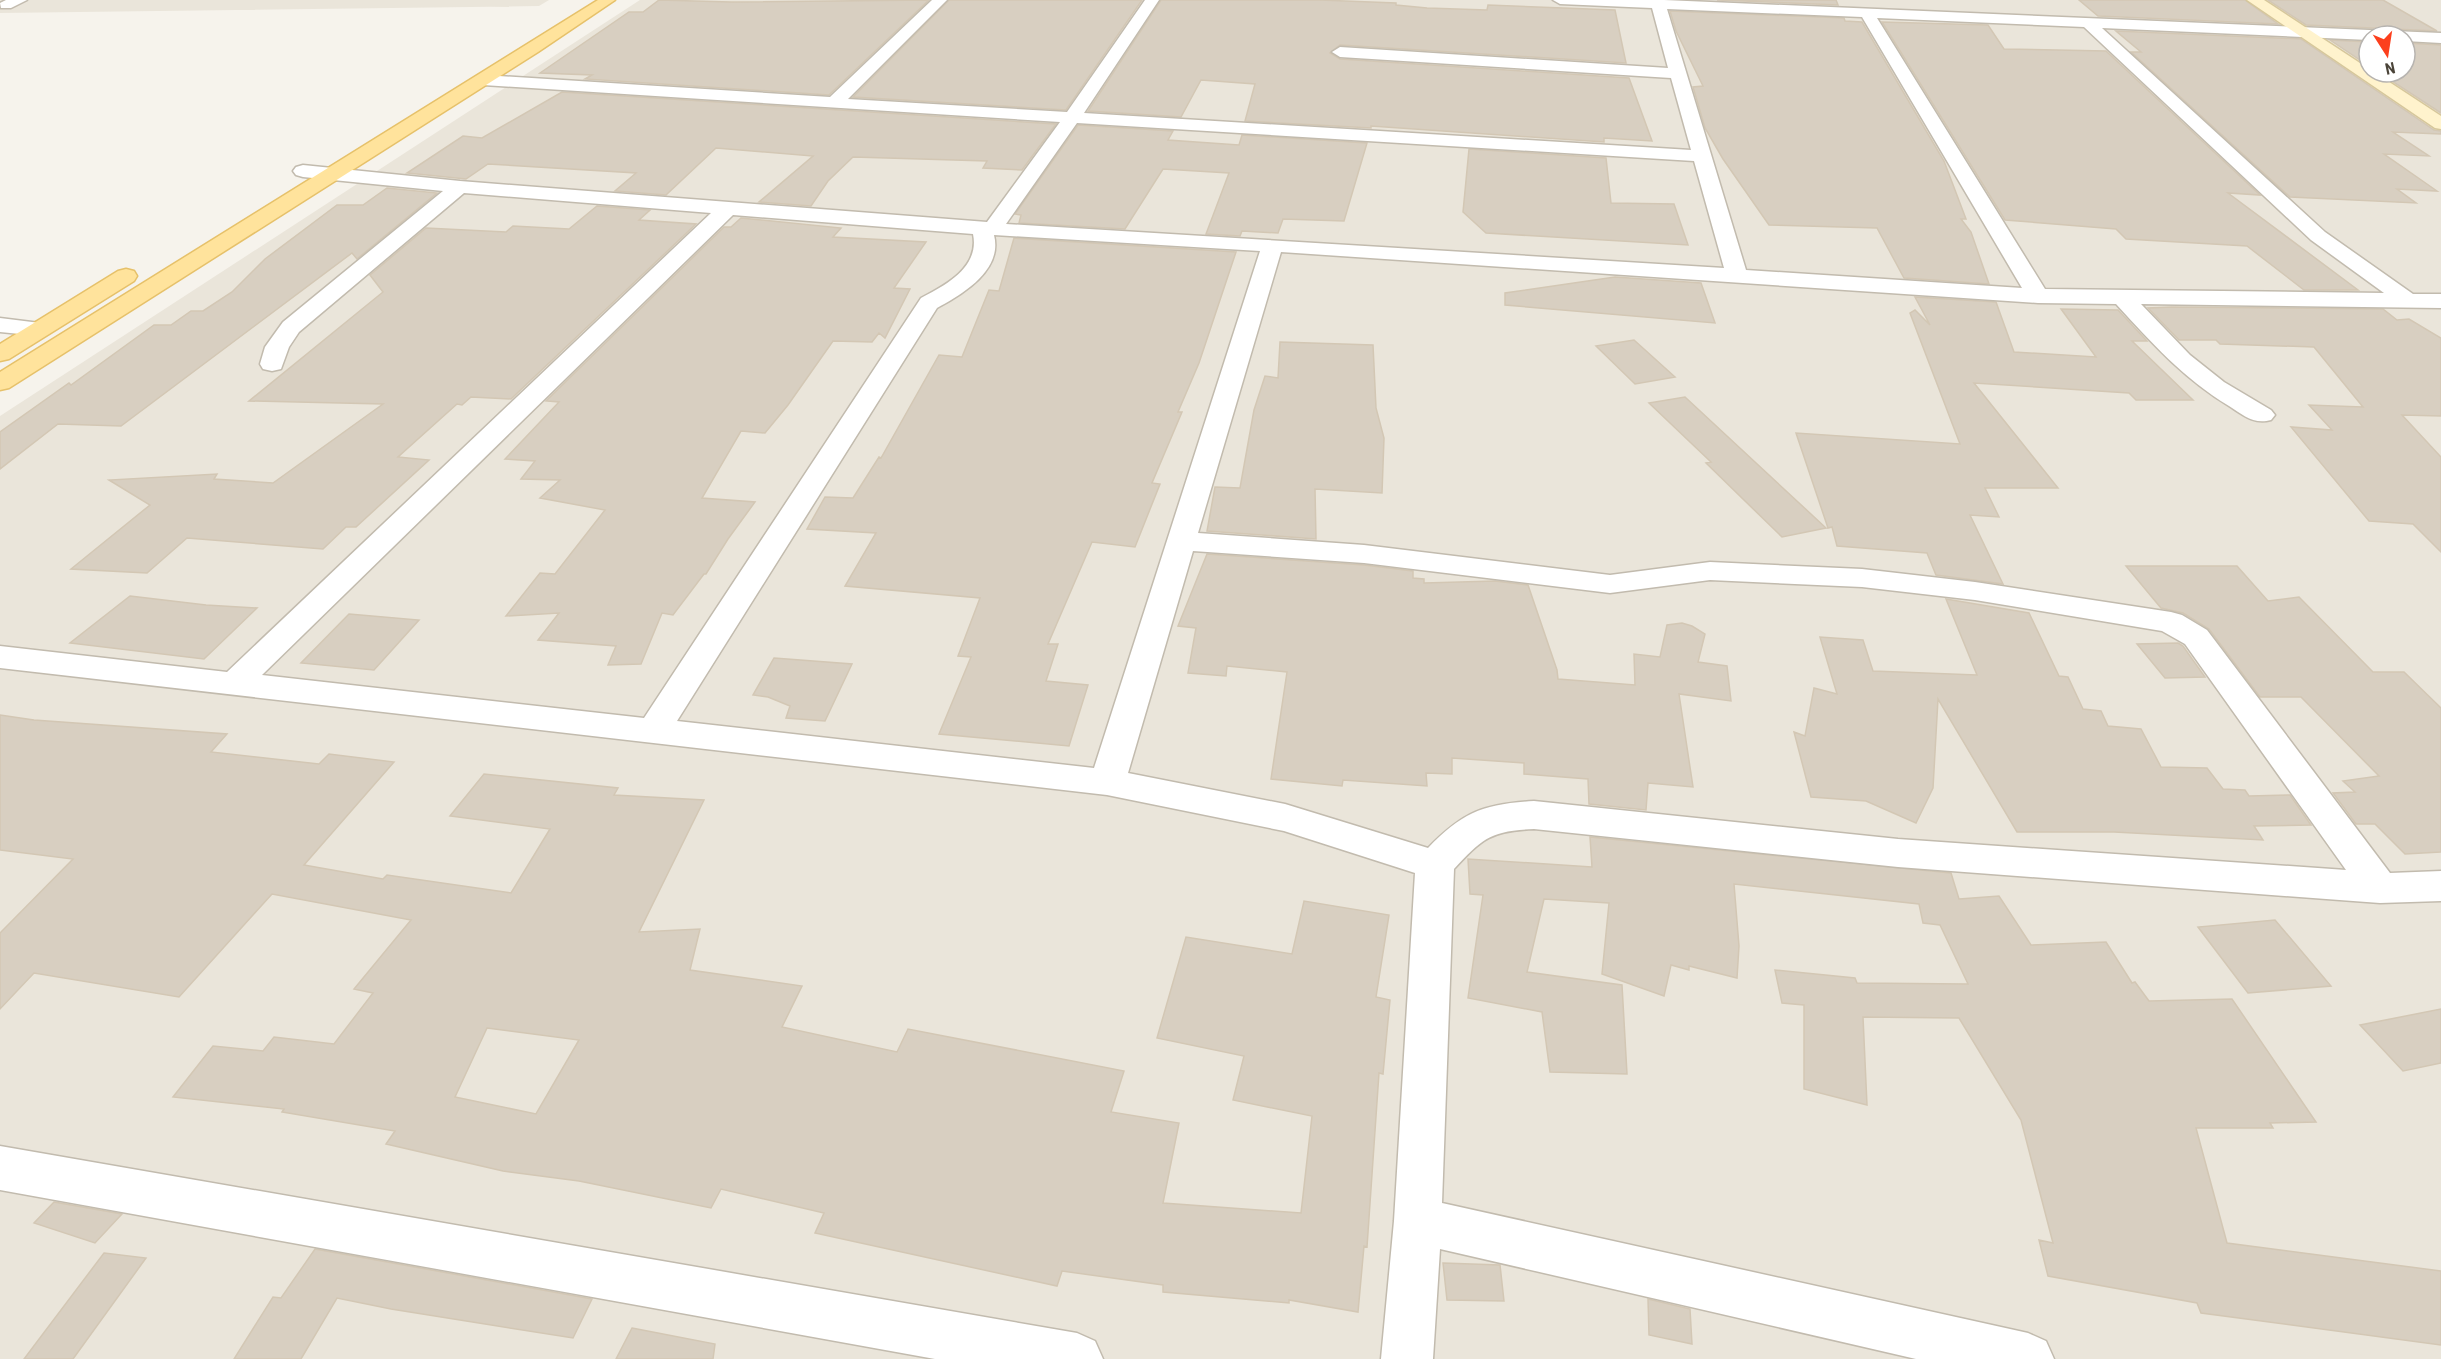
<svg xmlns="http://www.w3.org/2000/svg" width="2441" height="1359" viewBox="0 0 2441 1359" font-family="'Roboto Condensed',sans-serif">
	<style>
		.residential { fill: #eae5da; fill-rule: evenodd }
		.building { fill: #d8cfc1; stroke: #d3c7b4; stroke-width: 1.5; fill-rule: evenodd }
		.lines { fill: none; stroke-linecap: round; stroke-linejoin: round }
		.street-casing { stroke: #c2bbae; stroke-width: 3 }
		.secondary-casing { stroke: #d6c79b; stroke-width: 3 }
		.primary-casing { stroke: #e6c16a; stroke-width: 3 }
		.street { fill: #fff; fill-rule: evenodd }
		.secondary { fill: #fff3cd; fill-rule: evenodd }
		.primary { fill: #ffe39c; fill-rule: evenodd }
	</style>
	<rect width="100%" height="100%" fill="#f6f3ec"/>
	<!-- residential -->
	<path class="residential" d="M0,0H549L539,6L0,13Z
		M640,0H2441V1359H0V416ZM2369,36H2405V72H2369Z"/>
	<!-- building -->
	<path class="building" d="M659,0L731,2L929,0L829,95L585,79L592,75L540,73L629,12H643Z
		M949,0H1142L1066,110L853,97Z
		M1161,0H1320L1396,3V5L1427,8L1487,10L1488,5L1615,10L1626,63L1340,45L1330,53L1340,59L1629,78L1652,141L1604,138V142L1371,126V128L1245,121L1255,84L1201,80L1181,117L1088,111Z
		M1717,0H1836L1838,5Z
		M2079,0H2245L2278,24L2098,16Z
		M2268,0H2383L2437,31L2306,25Z
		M1670,11L1844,18L1845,21L1862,22L1944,161L1966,219H1961L1971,232L1989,284L1904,278L1877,228L1769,225L1723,159L1705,128L1693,87L1703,86L1676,31Z
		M1882,22L1988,25L2004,49L2106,51L2260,195L2228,193L2358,290H2304L2247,246L2126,239L2116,229L2005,220Z
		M2116,31L2301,39L2434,130L2441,131V134L2393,132L2429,156L2384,154L2437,191L2397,189L2416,203L2290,197L2131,52H2141Z
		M2330,40L2369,42V66Z
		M2405,43L2441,45V113L2378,72H2405Z
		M562,92L1056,124L1022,170L983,168L987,161L853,157L828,181L811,206L759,202L813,156L716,148L666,195L615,191L636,173L488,164L466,179L407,173L463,136L482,138Z
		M1078,125L1173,131L1168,140L1239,145L1242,135L1367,143L1344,221L1283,219L1278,233L1242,231L1240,236L1206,234L1229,173L1163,169L1125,229L1019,223L1021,215L1015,214Z
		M1469,149L1606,158L1611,203L1674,204L1688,245L1486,233L1463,212Z
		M387,188L437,193L357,259L352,253L121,426L58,424L0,469V432L69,383L71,385L154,325H171L191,311H203L232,292L265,259L337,205H363Z
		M597,206L650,210L639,220L696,224L511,399L471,397L462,405L457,404L398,457L429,460L356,527H346L323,549L187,538L147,573L71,569L150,505L109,480L217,474L214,479L273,483L383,404L249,401L383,292L370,275L426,228L506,232L513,226L569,229Z
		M741,218L841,228L833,237L926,242L894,288L910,289L885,338L879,333L872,342L833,341L788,405L765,433L741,431L702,498L755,502L728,539L706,574H704L673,615L662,613L641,664L608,665L616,646L538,640L559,613L506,616L540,573L555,574L605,510L540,498L560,480L521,479L535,461L505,459L559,402L546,401L724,227H731Z
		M1014,238L1236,252L1199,363L1178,412H1182L1152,483L1160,484L1135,547L1092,542L1048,644H1058L1046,681L1088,685L1069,746L939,734L971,657L958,656L980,598L845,586L876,533L807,529L825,497L853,498L879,457L881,458L939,355L962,357L989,290L999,291Z
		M1615,277L1701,283L1715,323L1505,305V293Z
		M1915,297L1996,302L2014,352L2096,357L2061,309L2118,310L2147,341H2132L2193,400H2136L2129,393L1974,383L2058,488H1985L1999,517L1970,515L2003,584L1936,575L1927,553L1837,546L1832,527L1828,528L1796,433L1960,444L1910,313L1915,310L1930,325Z
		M2172,307L2383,309L2397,320L2409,319L2441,338V416L2402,415L2441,457V552L2413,524L2369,521L2291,427L2332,430L2309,405L2363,407L2314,347L2220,344L2216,340H2179L2148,308Z
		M1634,340L1675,377L1635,384L1596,346Z
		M1280,342L1373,345L1376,408L1384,438L1382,493L1315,489L1316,539L1207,531L1215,487L1240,488L1254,410L1265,376L1278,378Z
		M1685,397L1826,528L1782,537L1706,463L1711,462L1649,403Z
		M1207,554L1364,565L1413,571V578L1424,579V583L1495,581L1528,585L1557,670L1558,679L1635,685L1634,654L1660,657L1667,625L1682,623L1692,626L1705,634L1698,662L1727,666L1731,701L1679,694L1693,787L1648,783L1646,810L1589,804L1588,779L1524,774V763L1452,758V774L1426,773L1427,786L1343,780L1342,786L1271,779L1287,672L1227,666L1226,676L1188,673L1196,628L1178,626Z
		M2126,566H2237L2268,601L2299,597L2373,672H2404L2441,708V852L2405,854L2375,824H2356L2333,793L2355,792L2343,781L2379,776L2301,697H2260L2209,629L2183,613L2161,608Z
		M130,596L206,605L257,608L204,659L70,643Z
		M1946,599L2029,613L2059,676L2068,677L2083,709L2101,711L2108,726L2141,729L2161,767L2207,768L2223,789L2245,790L2249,796L2290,795L2311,825L2254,826L2263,840L2114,832H2017L1938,699L1933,788L1916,823L1866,801L1811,797L1794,732L1805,736L1814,688L1837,694L1820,637L1863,640L1873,671L1977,675Z
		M349,614L419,620L374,670L301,663Z
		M2178,643L2183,646L2205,677L2165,678L2137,644Z
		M774,658L852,664L825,721L786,718L790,706L768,697L753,695Z
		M0,715L34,720L227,734L211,752L319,764L329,754L394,762L304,865L383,879L387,875L511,893L550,829L450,816L484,774L618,788L614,795L704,800L639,932L700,929L690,970L802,986L782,1027L897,1052L908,1029L1124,1071L1111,1112L1179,1123L1163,1203L1301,1213L1312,1116L1233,1100L1244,1056L1157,1038L1186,937L1292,954L1304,901L1389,915L1376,997L1390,1000L1383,1074L1379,1073L1367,1247L1364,1246L1358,1312L1289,1300V1303L1163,1292V1285L1062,1271L1057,1286L815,1233L824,1213L721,1189L711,1208L579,1181L503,1171L386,1144L395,1131L282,1112L284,1109L173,1097L213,1046L263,1051L274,1037L334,1044L373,993L354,989L411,920L272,894L179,997L34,973L0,1009V933L73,859L0,850ZM487,1028L579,1040L536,1114L455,1097Z
		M1590,837L1951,873L1959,899L1999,896L2031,945L2106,942L2132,983L2135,982L2149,1001L2232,999L2316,1122L2270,1123L2273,1128H2196L2227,1243L2441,1271V1345L2201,1313L2197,1303L2048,1276L2039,1240L2053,1243L2021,1120L1959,1018L1863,1017L1867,1105L1804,1089V1005L1782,1003L1775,970L1855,978L1857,983L1968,984L1940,925L1923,923L1919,904L1734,884L1739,946L1737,978L1689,966V970L1671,965L1664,996L1602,974L1609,903L1544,899L1527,972L1622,985L1627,1074L1550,1072L1542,1012L1468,998L1483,895L1470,894L1468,859L1592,867Z
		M2275,920L2331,986L2248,993L2198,927Z
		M2441,1009V1063L2403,1071L2360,1025Z
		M54,1202L122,1214L95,1243L34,1223Z
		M315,1249L592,1299L573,1338L391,1309L337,1298L301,1359H234L273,1297L281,1298Z
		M104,1253L146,1258L73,1359H24Z
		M1443,1263L1500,1265L1504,1301L1447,1300Z
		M1648,1299L1690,1309L1692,1344L1649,1335Z
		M632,1328L715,1344L713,1359H616Z"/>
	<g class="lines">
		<!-- street casing -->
		<g class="street-casing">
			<path id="street" d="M6,0H27L11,8H1L0,3Z
				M932,0H947L848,99L1067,112L1145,0H1159L1084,113L1691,150L1671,78L1340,57L1332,52L1340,47L1668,68L1652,8L1560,4L1553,0H1664L2441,33V43L2405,41V36H2369V40L2102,28L2325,232L2413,294H2441V308L2141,304L2190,355L2224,382L2271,410L2275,415L2271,420C2254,425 2243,415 2229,406C2183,378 2152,343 2116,304L2038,303L1281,252L1198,533L1364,545L1610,575L1710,562L1862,569L1975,582L2171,612L2182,615L2207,630L2390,873L2441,871V901L2380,903L1898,867L1534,829C1490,831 1483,838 1454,869L1442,1203L2028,1333L2046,1341L2054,1359H1916L1440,1249L1433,1359H1381L1394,1221L1415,873L1284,831L1107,795L0,668V646L227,672L711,213L464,193L299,332L289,347L281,369L272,371L263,369L260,364L265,347L283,322L443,191L303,177L296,175L293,171L296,167L303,165L460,181L987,222L1060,122L483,85L475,80L483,75L830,97ZM1667,9L1862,17L2022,288L1746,270ZM1877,18L2084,27L2311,240L2384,293L2045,289ZM1077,123L1694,161L1724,268L1006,224ZM733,215L973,234C980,267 946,285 921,298L644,718L262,675ZM994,235L1260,251L1094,768L677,721L937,308C963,294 1003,270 994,235ZM1193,551L1364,563L1610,593L1710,580L1862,587L1975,600L2162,631L2185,644L2346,870L1898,839L1534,801C1483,804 1463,812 1428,848L1285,804L1128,773Z
				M0,318L48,324L52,329L48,334L40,336L0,332Z
				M0,1146L1077,1333L1095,1341L1103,1359H935L0,1190Z"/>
		</g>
		<!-- secondary casing -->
		<g class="secondary-casing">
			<path id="secondary" d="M2247,0H2264L2369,69V72H2374L2441,116V129L2435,128Z"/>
		</g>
		<!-- primary casing -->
		<g class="primary-casing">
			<path id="primary" d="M598,0H615L538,52L9,388L0,390V372Z
				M126,269L134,271L137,276L134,281L9,359L0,361V344L118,271Z"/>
		</g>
		<!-- street -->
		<use href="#street" class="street"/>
		<!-- secondary -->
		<use href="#secondary" class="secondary"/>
		<!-- primary -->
		<use href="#primary" class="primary"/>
	</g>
	<!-- north arrow -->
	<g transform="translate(2387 54) rotate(168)"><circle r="28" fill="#ffffff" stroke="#b7b4b0" stroke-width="1.5"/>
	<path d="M0-4.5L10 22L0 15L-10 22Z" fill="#fc3f1d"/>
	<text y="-9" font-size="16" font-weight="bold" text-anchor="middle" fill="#4b4439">N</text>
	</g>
</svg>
